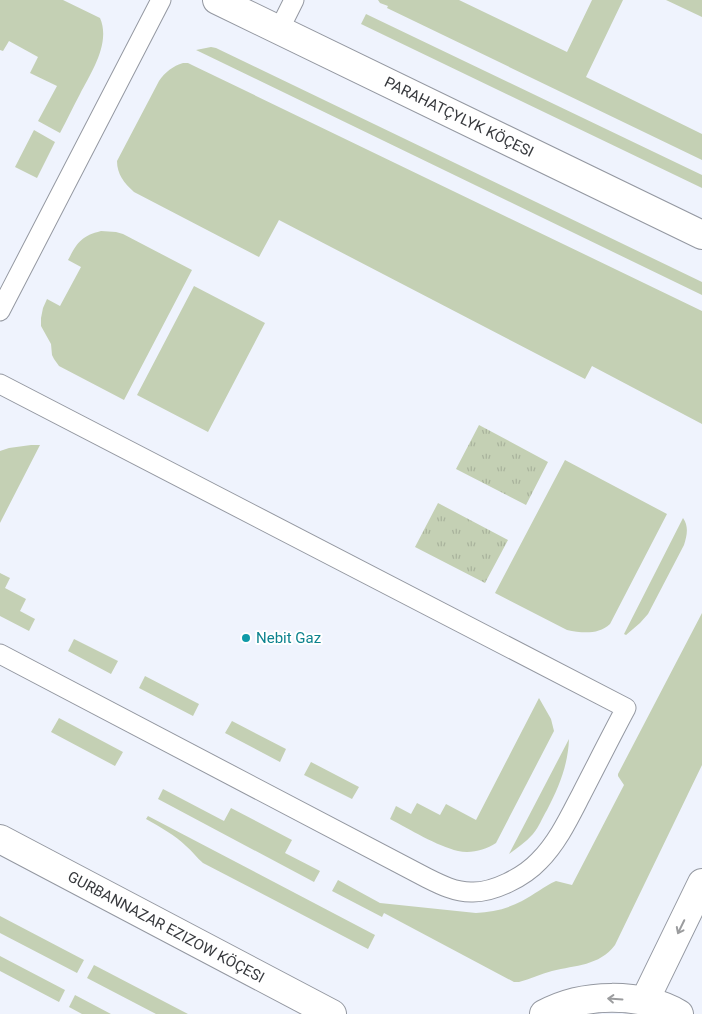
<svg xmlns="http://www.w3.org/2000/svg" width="702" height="1014" viewBox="0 0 702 1014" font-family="Roboto,sans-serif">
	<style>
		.grass { fill: #c4d0b4 }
		.park { fill: url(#park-tufts) }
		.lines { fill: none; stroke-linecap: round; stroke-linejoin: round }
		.lane-casing { stroke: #9498a1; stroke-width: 21 }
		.street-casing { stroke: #9498a1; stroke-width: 30 }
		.secondary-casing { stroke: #9498a1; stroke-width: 30 }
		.lane { stroke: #fff; stroke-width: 19 }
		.street { stroke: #fff; stroke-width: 28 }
		.secondary { stroke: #fff; stroke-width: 28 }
		.oneway { stroke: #9b9c9e }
		.culture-dot { fill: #0f9aa8; stroke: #fff; stroke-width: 2 }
		.labels { text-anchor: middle; stroke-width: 4; stroke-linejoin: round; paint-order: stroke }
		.street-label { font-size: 15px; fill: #37393d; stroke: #fff }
		.culture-label { font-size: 15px; fill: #0d838f; stroke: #fff; text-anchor: start }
	</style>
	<defs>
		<pattern id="park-tufts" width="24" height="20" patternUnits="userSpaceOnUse" patternTransform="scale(1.25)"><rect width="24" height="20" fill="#c4d0b4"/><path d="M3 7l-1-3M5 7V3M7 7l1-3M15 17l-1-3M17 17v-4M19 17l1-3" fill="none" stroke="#a9b39c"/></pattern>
	</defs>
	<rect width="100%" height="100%" fill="#eff3fd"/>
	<!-- grass -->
	<path class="grass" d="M0,0H63L100,18C111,43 91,73 80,94C73,107 67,120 60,133L38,121L57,86L30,73L38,57L9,41L3,51L0,50Z
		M378,0H459L567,52L592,0H623L586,77L702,134V160L387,8L388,6L380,3Z
		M666,0H702V17Z
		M366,14L702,175V188L361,24Z
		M211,47L216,48L702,282V295L196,50Z
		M183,63H188L192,65L702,311V424L592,366L585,379L279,220L259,257L134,192C124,183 117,174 117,161L159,81C165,72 173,66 183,63Z
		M34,130L55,142L37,178L15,167Z
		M101,231L116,232L123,234L192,270L124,400L59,366L54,359L52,355L51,344L41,326V318L43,308L47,299L60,306L81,267L68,260C77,243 81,236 101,231Z
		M194,286L265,323L208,432L137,395Z
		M31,445H40L0,523V451L9,448Z
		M565,460L667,514L610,624C598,635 582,633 567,630L495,593Z
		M683,518C689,526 687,536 684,545L648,614L640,623L626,635L624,634Z
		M0,573L10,578L5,588L26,599L20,611L35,619L29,631L0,616Z
		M702,613V765L615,945C599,966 576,965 552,971C541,974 530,979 519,982H514L384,913L382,917L332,891L338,880L380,903L476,913C492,912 507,909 522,901C534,895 544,886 556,881L572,885L624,785L618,776V774Z
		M74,639L118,661L111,674L68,651Z
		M145,676L199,704L193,716L139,688Z
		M539,698L551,719L554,731L496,843C485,850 471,854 458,851C437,846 409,829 390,819L396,806L411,814L417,803L440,815L446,804L476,820Z
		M59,718L123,752L115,766L51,732Z
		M232,721L286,749L280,762L225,733Z
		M569,739C568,765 559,787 547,810C542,818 539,827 533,834C526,842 517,848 509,854Z
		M311,762L359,787L352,799L304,775Z
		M163,789L224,821L231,808L292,840L285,853L320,871L314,882L158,799Z
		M148,816L375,935L368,949L203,863C197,858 192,851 186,846C175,835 160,827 146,819Z
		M0,916L84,960L77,973L0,933Z
		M0,956L65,990L59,1002L0,971Z
		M94,965L188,1014H156L87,978Z
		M75,995L111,1014H82L69,1007Z"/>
	<!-- park -->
	<path class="park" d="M479,425L548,462L526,505L456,469Z
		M438,503L508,540L485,583L415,547Z"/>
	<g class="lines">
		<!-- lane casing -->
		<g class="lane-casing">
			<path id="lane" d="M279,30L294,0
				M0,311L161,0
				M0,384L626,708C611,736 597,764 582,793C570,816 558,842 539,861C524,877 493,893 471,892C455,892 441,885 427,878L0,654"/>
		</g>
		<!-- street casing -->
		<g class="street-casing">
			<path id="street" d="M217,0L702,235
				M0,839L332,1014"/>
		</g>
		<!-- secondary casing -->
		<g class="secondary-casing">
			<path id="secondary" d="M645,1000L702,883
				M544,1014C582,993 641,992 679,1014"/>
		</g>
		<!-- lane -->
		<use href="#lane" class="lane"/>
		<!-- street -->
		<use href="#street" class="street"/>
		<!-- secondary -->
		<use href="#secondary" class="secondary"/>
	</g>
	<!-- one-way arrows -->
	<defs><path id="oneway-shaft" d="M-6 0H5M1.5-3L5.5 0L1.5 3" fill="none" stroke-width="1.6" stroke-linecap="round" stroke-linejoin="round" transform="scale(1.25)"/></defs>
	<g class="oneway">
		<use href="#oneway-shaft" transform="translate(681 927) rotate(116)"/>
		<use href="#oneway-shaft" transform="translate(615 999) rotate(-176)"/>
	</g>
	<!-- markers -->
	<circle class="culture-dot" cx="246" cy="638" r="5"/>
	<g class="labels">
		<!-- street labels -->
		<g class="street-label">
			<text transform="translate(459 117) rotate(26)" y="5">PARAHATÇYLYK KÖÇESI</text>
			<text transform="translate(166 927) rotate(28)" y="5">GURBANNAZAR EZIZOW KÖÇESI</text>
		</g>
		<!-- culture labels -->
		<g class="culture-label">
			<text x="256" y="643">Nebit Gaz</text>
		</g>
	</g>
</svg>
